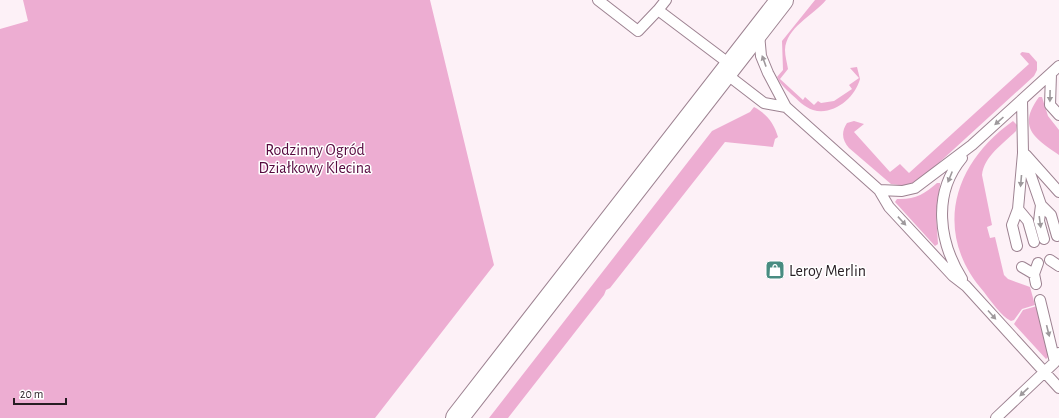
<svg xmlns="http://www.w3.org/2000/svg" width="1059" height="418" viewBox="0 0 1059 418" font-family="'Alegreya Sans',sans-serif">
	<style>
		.green { fill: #edadd2 }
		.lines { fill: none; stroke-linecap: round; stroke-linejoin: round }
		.lane-casing { stroke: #9d8291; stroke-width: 12 }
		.secondary-casing { stroke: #9d8291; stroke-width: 24 }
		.lane { stroke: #fff; stroke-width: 10 }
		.secondary { stroke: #fff; stroke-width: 22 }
		.oneway { fill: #9e999c }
		.labels { text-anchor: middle; stroke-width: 3; stroke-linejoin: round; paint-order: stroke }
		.park-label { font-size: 16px; fill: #56093f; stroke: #fff }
		.poi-label { font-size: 16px; fill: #271d23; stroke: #fff; text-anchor: start }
	</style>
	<rect width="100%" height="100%" fill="#fdf1f7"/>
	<!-- green -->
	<path class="green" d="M23,0H430L494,265L375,418H0V29L28,21Z
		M815,0H826C813,16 786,27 785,50C785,56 787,63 788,69L780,79L803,100L805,97L814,105L818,101L821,103L834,101L852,89L849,85L859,78L850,68L857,67L860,79C855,98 833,116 813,110C804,107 798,100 791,94C786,89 780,84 777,77L783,70L782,41Z
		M1022,52L1029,53L1037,62V70L1034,76L919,181L907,186L891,184L849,148C842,140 841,132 847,123L854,121L864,124L854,132L890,172L900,164L909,173L1029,64L1020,54Z
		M1039,97H1042L1048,116L1059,130V155C1034,138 1017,127 1039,97Z
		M754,107C767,114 774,123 778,137L775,139L773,147L725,142L610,288L606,290L604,295L508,418H489L712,131L750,112Z
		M1013,121L1017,125L1016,131C1003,144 984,156 982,175L992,225L987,227L990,238L995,237L1004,275L1008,279L1030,287L1035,305L1022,309L1014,320L1011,321C1001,316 991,301 984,292C932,233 953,163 1013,121Z
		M937,183H940V185L936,213L938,244L935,246L895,202L897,199C914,200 925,194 937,183Z
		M1037,306L1049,356L1046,359L1014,324L1023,310Z"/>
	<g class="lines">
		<!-- lane casing -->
		<g class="lane-casing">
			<path id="lane" d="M598,0L638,31L658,10
				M666,0L658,10L731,65
				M759,34L761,56L768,73L786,107L879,190L889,207L953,276L966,286L1059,388
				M725,73L764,103L786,107
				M1051,74L1050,105L1059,115
				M1026,155L1059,192
				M1024,156L1041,205L1039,221L1044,239
				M879,190L902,191L915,188L972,145L1059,66
				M1041,205L1051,215L1057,236
				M1018,209L1028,221L1034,242
				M1017,246L1012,225L1018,209L1023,153L1022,100
				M1050,260L1059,266
				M1022,267L1034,274
				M962,279C939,242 932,194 962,158
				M1036,284L1034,274L1038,263
				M1040,300L1055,362
				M996,418L1055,362L1059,353"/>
		</g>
		<!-- secondary casing -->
		<g class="secondary-casing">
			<path id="secondary" d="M457,418L782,0"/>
		</g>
		<!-- lane -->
		<use href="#lane" class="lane"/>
		<!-- secondary -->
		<use href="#secondary" class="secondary"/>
	</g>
	<!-- one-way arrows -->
	<defs><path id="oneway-solid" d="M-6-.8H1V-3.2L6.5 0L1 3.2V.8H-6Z"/></defs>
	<g class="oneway">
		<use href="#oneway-solid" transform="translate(764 61) rotate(-110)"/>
		<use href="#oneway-solid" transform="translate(1050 96) rotate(91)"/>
		<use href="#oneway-solid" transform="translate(999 121) rotate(138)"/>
		<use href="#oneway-solid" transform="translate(950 177) rotate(112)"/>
		<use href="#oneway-solid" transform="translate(1021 181) rotate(95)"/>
		<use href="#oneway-solid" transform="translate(902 221) rotate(47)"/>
		<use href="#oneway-solid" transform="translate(1040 222) rotate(82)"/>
		<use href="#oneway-solid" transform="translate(992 315) rotate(48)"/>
		<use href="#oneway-solid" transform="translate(1048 331) rotate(76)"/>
		<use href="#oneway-solid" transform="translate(1024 392) rotate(137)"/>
	</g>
	<!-- icons -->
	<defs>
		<g id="shop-square" transform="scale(1)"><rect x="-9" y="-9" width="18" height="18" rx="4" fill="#488c81" stroke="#fff"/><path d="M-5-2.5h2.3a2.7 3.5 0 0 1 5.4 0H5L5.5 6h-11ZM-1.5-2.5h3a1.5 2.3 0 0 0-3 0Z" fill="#fff"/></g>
	</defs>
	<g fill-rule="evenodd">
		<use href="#shop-square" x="775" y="270"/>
	</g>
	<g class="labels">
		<!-- park labels -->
		<g class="park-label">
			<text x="315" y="155">Rodzinny Ogród<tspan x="315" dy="18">Działkowy Klecina</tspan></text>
		</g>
		<!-- poi labels -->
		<g class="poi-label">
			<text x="789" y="276">Leroy Merlin</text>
		</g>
	</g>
	<!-- scale -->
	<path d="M14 398v6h52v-6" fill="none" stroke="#271d23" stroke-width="2"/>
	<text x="20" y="398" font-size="12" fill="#271d23" stroke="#ffffff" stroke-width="3" paint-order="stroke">20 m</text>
</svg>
